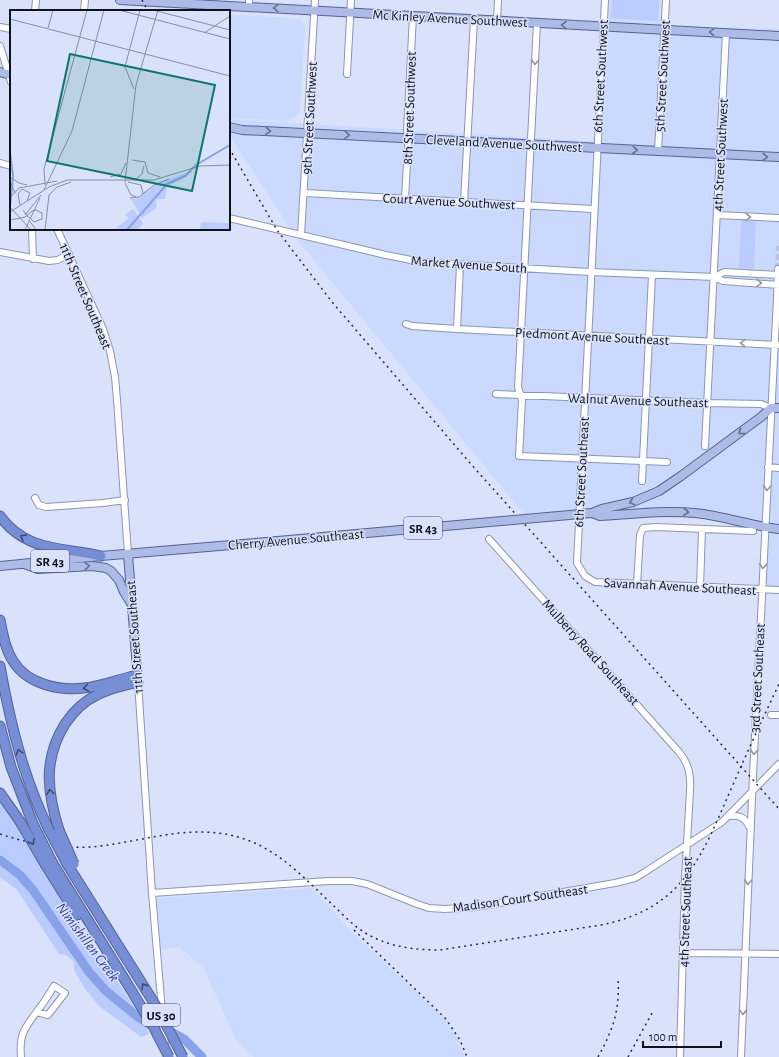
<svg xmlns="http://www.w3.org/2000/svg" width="779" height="1057" viewBox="0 0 779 1057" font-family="'Alegreya Sans',sans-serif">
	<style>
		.built { fill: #ccd9ff }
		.green { fill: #baccff }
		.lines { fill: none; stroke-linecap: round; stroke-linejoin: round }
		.river { stroke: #89a1e8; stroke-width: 9 }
		.minor-tunnel { stroke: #bbc3d9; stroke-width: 6; stroke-dasharray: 6 3; stroke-linecap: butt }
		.minor-casing { stroke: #8c96b3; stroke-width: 8 }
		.major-casing { stroke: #536395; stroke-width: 10 }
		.highway-casing { stroke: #536395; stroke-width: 11 }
		.minor { stroke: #fff; stroke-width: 6 }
		.major { stroke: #adbbe6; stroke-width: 8 }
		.highway { stroke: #778ed6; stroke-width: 9 }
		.rail { stroke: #272c37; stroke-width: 1.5; stroke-dasharray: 2 4; stroke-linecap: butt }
		.major-bridge-casing { stroke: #536395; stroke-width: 10; stroke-linecap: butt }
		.highway-bridge-casing { stroke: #536395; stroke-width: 11; stroke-linecap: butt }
		.major-bridge { stroke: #adbbe6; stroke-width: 8 }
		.highway-bridge { stroke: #778ed6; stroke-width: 9 }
		.oneway { stroke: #666f8c }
		.oneway2 { stroke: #939599 }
		.oneway3 { stroke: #3e4a70 }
		.labels { text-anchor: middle; stroke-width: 3; stroke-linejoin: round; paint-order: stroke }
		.shield { fill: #d9e2fa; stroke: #4c515f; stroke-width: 1 }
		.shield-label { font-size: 13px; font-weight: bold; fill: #0f131d }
		.street-label { font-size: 14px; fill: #0f131d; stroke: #d9e2fa }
		.water-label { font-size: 15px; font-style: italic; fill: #2e4294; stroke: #d9e2fa }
		.inset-river { fill: none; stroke: #89a1e8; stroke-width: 2 }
		.inset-road { fill: none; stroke: #888fa2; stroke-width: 1 }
		.view { fill: #0f766e; fill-opacity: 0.15; stroke: #0f766e; stroke-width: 2 }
		.inset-edge { fill: none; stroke: #0f131d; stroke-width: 2 }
	</style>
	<rect width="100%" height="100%" fill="#d9e2fa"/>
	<!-- built -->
	<path class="built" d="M609,0H661L660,26L779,29V586H766L770,522H760L726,514L678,508L524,514L302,246L229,135V119L601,142Z
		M229,15L277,17L300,20L305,25L300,112L292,119L286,121L229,118Z
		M312,888L350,930L445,1019L457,1037L465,1057H254L236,1040L204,969L180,947L161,950L157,898Z"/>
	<!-- green -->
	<path class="green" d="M612,0H659L658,21L611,18Z
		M741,220L756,221L754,269L739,268Z
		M0,802L138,1013L149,1034L141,1037L99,1006L85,989L74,970V962L66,955L59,954L17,890L0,877Z"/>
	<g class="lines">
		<!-- river -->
		<path class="river" d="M0,860L20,875L33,890L89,972L106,991L138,1017L149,1024L173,1033L184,1039L202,1057"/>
		<!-- minor-tunnel -->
		<path class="minor-tunnel" d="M778,269L779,246"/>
		<!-- minor casing -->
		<g class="minor-casing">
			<path id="minor" d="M605,0L577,563L585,576L595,582L779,590
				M249,7V0
				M35,11L36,0
				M84,11L85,0
				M497,21L498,0
				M537,23L521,332L518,387L522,400L519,456L667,462
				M0,27L11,29
				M0,46L11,82
				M347,74L351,0
				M658,151L666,0
				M0,163L11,166
				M305,193L593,209
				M405,199L408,145L407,130L413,16
				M464,202L474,19
				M717,215L779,218
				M229,218L386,255L421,262L590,272L715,277L723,281L779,285
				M32,229L33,259
				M57,229L103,329L110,351L115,377L117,400L128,554
				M301,235L315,0
				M0,252L49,261L58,260L69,254
				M715,277L724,272L779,275
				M777,297L778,269
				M406,324L412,326L457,329L779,345
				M457,329L460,265
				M496,394L707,403L761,404L771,408
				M705,446L726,33
				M768,467L779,468
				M642,481L652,275
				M35,498L39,505L46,507L103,503L125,500
				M489,539L679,752C689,764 691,775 690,791L685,878L680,1057
				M637,584L640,535L643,528L656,527L753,531
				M700,587L702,529
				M138,682L152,893L165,1046
				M771,715H779
				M728,816C740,815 745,817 750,828
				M152,893L329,881H352L367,884L417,904L429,908L445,909L476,907L615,883L635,878L645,872L722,822L779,764
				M683,953L779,954
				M21,1057C19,1033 25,1028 38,1010C44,1003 49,994 54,986L65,993L48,1015L37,1012
				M741,1057L753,775L777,299"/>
		</g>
		<!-- major casing -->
		<g class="major-casing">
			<path id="major" d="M120,0L779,36
				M0,72L11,75
				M229,127L242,130L779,157
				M592,513L602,509L633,502L659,491L681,476L761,417L771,408H779
				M592,513L600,516C632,514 663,510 695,513C724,516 751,526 779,529
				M128,554L138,682
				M24,564L38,569L92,566L106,568L111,571L119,580L124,592L132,605
				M0,566L101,556L255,543"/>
		</g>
		<!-- highway casing -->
		<g class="highway-casing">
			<path id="highway" d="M0,516C26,552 62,547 101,556
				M0,620C3,634 5,649 13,661C27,684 58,691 84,688C102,686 120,679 137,675
				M0,666C10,722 23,776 48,828
				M0,726L11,767L33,824
				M0,793L19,820
				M59,830C47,792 43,759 65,724C73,712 84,701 97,695C110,688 124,685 138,682
				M45,864L77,915
				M53,864L125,980
				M67,864L136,974"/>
		</g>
		<!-- minor -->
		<use href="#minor" class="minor"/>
		<!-- major -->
		<use href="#major" class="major"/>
		<!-- highway -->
		<use href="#highway" class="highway"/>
		<!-- rail -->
		<path class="rail" d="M142,0L148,11
			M229,148L277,230L332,302L470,463L779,809
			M0,834C33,845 66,850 101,846C148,840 194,823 241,838C279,849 307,881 335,907C345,917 355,927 367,934C390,947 414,950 440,950L601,925C687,908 703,852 735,780C749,748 764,716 779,684
			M354,930L446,1019L460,1040L467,1057
			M598,1057C613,1030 620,1010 618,979
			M628,1057L652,1013"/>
		<!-- major-bridge casing -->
		<g class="major-bridge-casing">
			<path id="major-bridge" d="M255,543L592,513"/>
		</g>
		<!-- highway-bridge casing -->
		<g class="highway-bridge-casing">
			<path id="highway-bridge" d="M19,820L45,864
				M33,824L53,864
				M48,828L67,864
				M59,830L74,864
				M136,974L156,1006L183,1057
				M125,980L154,1028L169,1057"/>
		</g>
		<!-- major-bridge -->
		<use href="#major-bridge" class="major-bridge"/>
		<!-- highway-bridge -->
		<use href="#highway-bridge" class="highway-bridge"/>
	</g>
	<!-- one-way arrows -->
	<defs><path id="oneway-chevron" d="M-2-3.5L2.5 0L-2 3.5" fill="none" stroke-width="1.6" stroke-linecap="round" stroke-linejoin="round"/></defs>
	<g class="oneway">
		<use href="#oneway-chevron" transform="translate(276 8) rotate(-177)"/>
		<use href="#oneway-chevron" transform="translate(564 25) rotate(-177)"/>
		<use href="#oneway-chevron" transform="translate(712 32) rotate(-177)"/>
		<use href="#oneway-chevron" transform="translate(268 131) rotate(3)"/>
		<use href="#oneway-chevron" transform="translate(347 135) rotate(3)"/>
		<use href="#oneway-chevron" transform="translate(635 150) rotate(3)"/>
		<use href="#oneway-chevron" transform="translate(765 157) rotate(3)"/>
		<use href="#oneway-chevron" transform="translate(741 432) rotate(144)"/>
		<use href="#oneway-chevron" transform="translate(632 502) rotate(162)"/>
		<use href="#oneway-chevron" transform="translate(686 512) rotate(4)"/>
		<use href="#oneway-chevron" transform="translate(87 566) rotate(-2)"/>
	</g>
	<g class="oneway2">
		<use href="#oneway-chevron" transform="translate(535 62) rotate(93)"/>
		<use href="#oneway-chevron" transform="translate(748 217) rotate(3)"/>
		<use href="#oneway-chevron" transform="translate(759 283) rotate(4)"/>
		<use href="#oneway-chevron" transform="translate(743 343) rotate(-177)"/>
		<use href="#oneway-chevron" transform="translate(767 488) rotate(93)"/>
		<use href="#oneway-chevron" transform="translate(763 566) rotate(93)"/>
		<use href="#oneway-chevron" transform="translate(754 752) rotate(93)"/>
		<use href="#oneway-chevron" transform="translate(748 882) rotate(93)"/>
		<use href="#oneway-chevron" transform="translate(743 1012) rotate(92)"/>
	</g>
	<g class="oneway3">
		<use href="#oneway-chevron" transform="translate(23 537) rotate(-149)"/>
		<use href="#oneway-chevron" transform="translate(86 688) rotate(171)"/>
		<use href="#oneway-chevron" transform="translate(19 752) rotate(-106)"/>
		<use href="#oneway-chevron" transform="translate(50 792) rotate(-97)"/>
		<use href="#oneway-chevron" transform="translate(32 842) rotate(60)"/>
		<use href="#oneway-chevron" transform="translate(144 986) rotate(-122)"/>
	</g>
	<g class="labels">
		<!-- shield labels -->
		<g class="shield">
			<rect x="404" y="517" width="38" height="22" rx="3"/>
			<rect x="31" y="550" width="38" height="22" rx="3"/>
			<rect x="142" y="1004" width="38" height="22" rx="3"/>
		</g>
		<g class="shield-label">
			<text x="423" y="533">SR 43</text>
			<text x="50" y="566">SR 43</text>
			<text x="161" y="1020">US 30</text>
		</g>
		<!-- street labels -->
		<g class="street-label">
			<text transform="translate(450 18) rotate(3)" y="5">Mc Kinley Avenue Southwest</text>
			<text transform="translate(600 76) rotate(-87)" y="5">6th Street Southwest</text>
			<text transform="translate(662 76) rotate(-87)" y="5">5th Street Southwest</text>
			<text transform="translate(409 108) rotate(-88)" y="5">8th Street Southwest</text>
			<text transform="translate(309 118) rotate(-87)" y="5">9th Street Southwest</text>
			<text transform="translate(504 143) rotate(3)" y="5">Cleveland Avenue Southwest</text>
			<text transform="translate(720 155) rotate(-87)" y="5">4th Street Southwest</text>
			<text transform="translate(449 201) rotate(3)" y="5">Court Avenue Southwest</text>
			<text transform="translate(469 264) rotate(4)" y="5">Market Avenue South</text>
			<text transform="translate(86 296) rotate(67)" y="5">11th Street Southeast</text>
			<text transform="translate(592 336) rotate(3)" y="5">Piedmont Avenue Southeast</text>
			<text transform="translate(638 400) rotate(2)" y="5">Walnut Avenue Southeast</text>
			<text transform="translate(581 472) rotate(-87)" y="5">6th Street Southeast</text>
			<text transform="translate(296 539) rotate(-5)" y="5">Cherry Avenue Southeast</text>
			<text transform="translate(680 586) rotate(3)" y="5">Savannah Avenue Southeast</text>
			<text transform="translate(134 637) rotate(-94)" y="5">11th Street Southeast</text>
			<text transform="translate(591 652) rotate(48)" y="5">Mulberry Road Southeast</text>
			<text transform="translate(757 678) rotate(-87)" y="5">3rd Street Southeast</text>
			<text transform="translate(520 898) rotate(-8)" y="5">Madison Court Southeast</text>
			<text transform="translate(685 912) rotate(-88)" y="5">4th Street Southeast</text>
		</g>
		<!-- water labels -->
		<g class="water-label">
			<text transform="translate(88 942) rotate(53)" y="5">Nimishillen Creek</text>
		</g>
	</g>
	<!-- overview -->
	<g transform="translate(10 10)">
		<rect width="220" height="220" fill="#d9e2fa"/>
		<path d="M183,160L178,166L157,177L155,189H147L146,198L132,208L121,189H126L147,174ZM123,199L133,213L128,220L105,219L119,208L115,205ZM220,204V220H190L191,212L219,213Z" fill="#baccff"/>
		<path class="inset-river" d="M0,142L3,166L0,197M117,220L157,174L175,166L186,155L220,135"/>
		<path class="inset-road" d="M109,0L220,29M143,0L220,20M0,9L220,66M38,18L43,0M194,23L220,6M124,79L115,57L130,0M122,150L135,152M135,152L138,163L150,167M0,167L9,173L17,175M100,167L111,164L116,153M126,169L132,164L134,156M0,171L5,183M115,172L126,75L148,0M118,172L131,175L133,184M115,173L121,185L126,187M35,175L34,159L77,0M34,180L62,121L94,0M0,188L9,178L47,171M120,188L129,187L144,175L159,169M10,195L8,184L12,179L20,183L17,191M0,197L21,220M0,202L39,177L57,170H144L190,156L220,155M15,205L31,185M0,210L11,208L15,207L21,202L22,201L26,200L32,203V209L24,212L19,207H18L13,200M19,210L26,220M15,220L30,188M35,220L39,185L47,177L61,172"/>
		<path class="view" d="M60,44L205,75L182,181L37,151Z"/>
		<rect width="220" height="220" class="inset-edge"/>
	</g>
	<!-- scale -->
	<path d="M643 1041v6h78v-6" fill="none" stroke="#0f131d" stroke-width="2"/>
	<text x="649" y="1041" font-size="12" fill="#0f131d" stroke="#d9e2fa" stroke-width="3" paint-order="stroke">100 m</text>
</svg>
